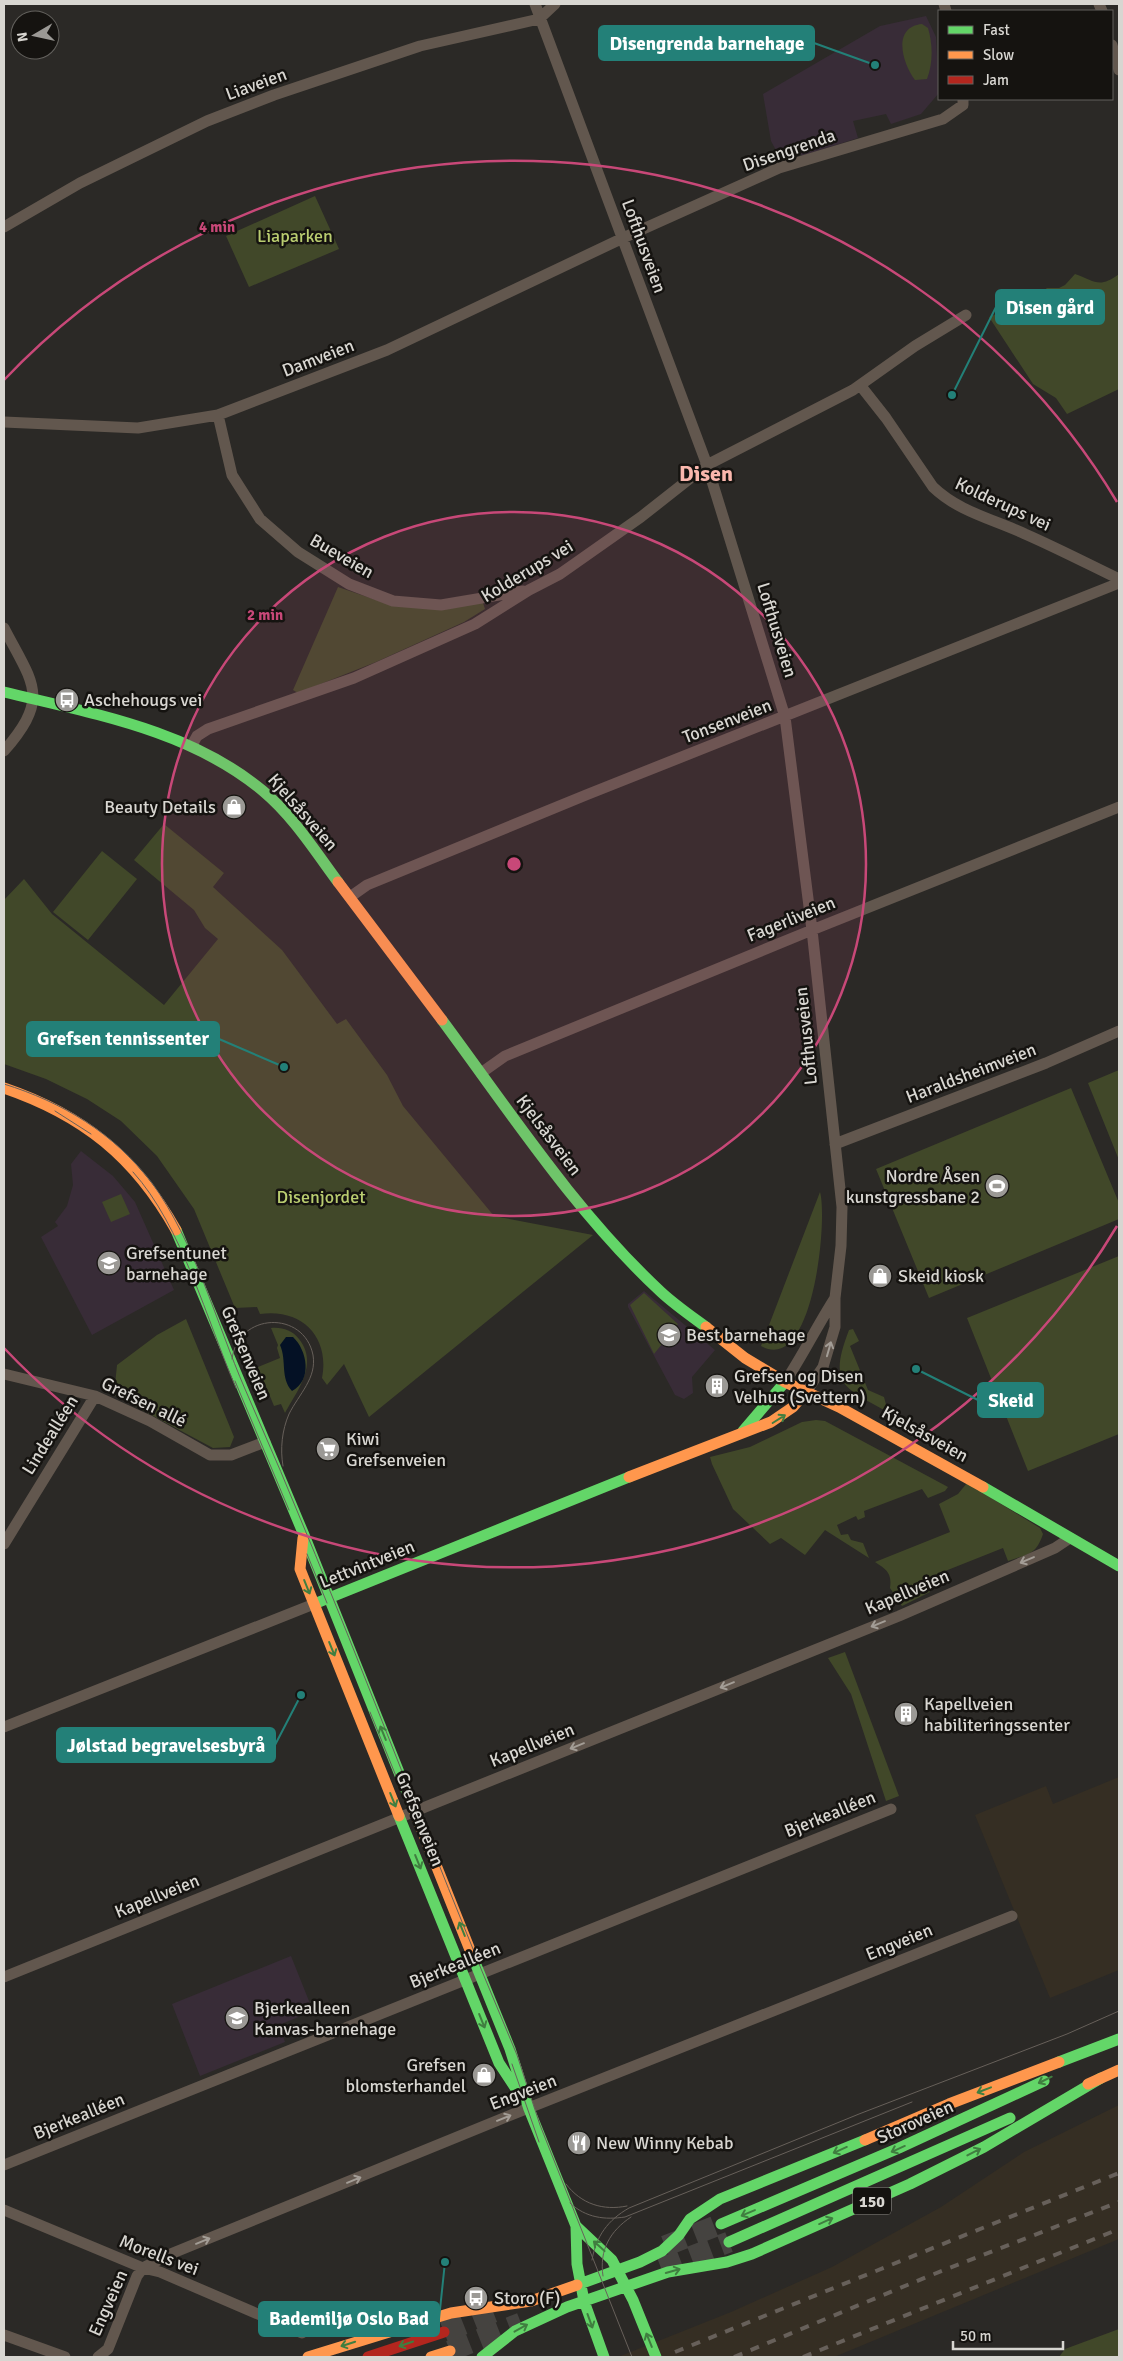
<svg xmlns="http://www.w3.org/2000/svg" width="1123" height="2361" viewBox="0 0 1123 2361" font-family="Signika,sans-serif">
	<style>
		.built { fill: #352e23 }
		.education { fill: #382c37 }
		.green { fill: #414829 }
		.water { fill: #041125 }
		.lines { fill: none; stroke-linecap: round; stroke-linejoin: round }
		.highway-tunnel { stroke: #454340; stroke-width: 21; stroke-dasharray: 21 11; stroke-linecap: butt }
		.street { stroke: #62574e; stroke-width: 11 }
		.fast { stroke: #63d668; stroke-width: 11 }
		.slow { stroke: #ff974d; stroke-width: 11 }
		.jam { stroke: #b3261e; stroke-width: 11 }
		.tram { stroke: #67605a; stroke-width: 1 }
		.rail { stroke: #67605a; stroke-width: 4; stroke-dasharray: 9 9; stroke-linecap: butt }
		.oneway { stroke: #a39d96 }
		.oneway2 { stroke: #407e40 }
		.ring { fill: none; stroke: #c84878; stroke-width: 2.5 }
		.labels { text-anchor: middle; stroke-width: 5; stroke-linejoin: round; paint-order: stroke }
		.shield { fill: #151310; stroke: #9e9c97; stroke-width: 1 }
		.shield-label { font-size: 16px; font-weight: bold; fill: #d8d6d1 }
		.street-label { font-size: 18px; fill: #d8d6d1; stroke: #151310 }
		.park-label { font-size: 18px; fill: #bacd70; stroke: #151310 }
		.poi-label { font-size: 18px; fill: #d8d6d1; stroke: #151310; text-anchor: start }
		.district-label { font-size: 22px; font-weight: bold; fill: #fab7ad; stroke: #151310 }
		.centre { fill: #c84878; stroke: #151310; stroke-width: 2.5 }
		.ring-label { font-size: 15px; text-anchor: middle; font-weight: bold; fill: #c84878; stroke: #151310; stroke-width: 5; stroke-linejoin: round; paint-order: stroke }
		.leader { fill: none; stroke: #238078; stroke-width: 2 }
		.callout-dot { fill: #238078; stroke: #151310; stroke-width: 2 }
		.callout { fill: #238078; stroke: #238078; stroke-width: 2 }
		.callout-label { font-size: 19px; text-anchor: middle; font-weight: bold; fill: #fff }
	</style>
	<rect width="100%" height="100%" fill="#2b2926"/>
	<!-- built -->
	<path class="built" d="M1119,1777V1970L1050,1998L975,1815L1046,1786L1053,1804Z
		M1119,2105V2239L834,2357H618L731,2312L832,2267L941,2207L1024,2152Z"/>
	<!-- education -->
	<path class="education" d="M926,16L936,37L939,93L921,114L891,124L886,114L853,121L858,138L802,156L798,150L785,153V158H780L771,141L763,94L880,26Z
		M81,1151L113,1176L135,1202L174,1290L92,1335L41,1237L58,1226L55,1222L67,1206L73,1185L71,1164Z
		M644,1291L715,1350L692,1377L693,1393L684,1399L675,1395L628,1307V1304Z
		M291,1956L313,2011L279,2025L285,2042L200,2076L172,2004Z"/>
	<!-- green -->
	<path class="green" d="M922,24L928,28C933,45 933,63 927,79L915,80C902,63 892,27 922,24Z
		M315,196L339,249L249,287L226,236Z
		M1075,274C1095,281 1099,289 1119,274V389L1067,414L1056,398L1033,384L989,317L1030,300L1047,288H1059L1065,285Z
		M338,587L388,604L483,603L485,609L464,622L376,662L298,693L293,690Z
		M164,824L224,873L213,887L282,950L337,1024L346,1019L387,1075L403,1106L494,1216L593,1235L369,1417L344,1364L327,1385L322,1378C330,1337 302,1308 260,1314L257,1307L235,1308L194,1209L157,1156L121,1121L87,1099L46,1079L4,1064V900L24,879L52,914L164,1005L218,939L205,928L194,910L210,890L194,910L134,860Z
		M102,851L137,879L88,940L53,912Z
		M1119,1070V1160L1088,1083Z
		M1071,1088L1119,1203V1219L929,1298L876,1169Z
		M820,1192C828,1220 813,1376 761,1346Z
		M121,1194L130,1214L111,1222L102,1202Z
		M1119,1256V1434L1028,1471L967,1318Z
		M644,1293L678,1324L654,1354L630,1305Z
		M186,1319L234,1437L230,1447L213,1448L114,1395L117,1365L157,1335Z
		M271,1328C282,1327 292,1330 299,1339C319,1364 297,1391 285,1413L281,1404L274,1406L258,1367L280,1358L277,1348L278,1345Z
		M853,1329L859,1341L850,1346L868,1390L884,1397L888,1412C843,1387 828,1385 849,1330Z
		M816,1420L825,1421L948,1487L945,1491L928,1498L922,1489L864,1511L865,1517L858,1520L856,1516L837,1525L841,1535L848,1534L851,1540L863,1543L869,1558L825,1530L805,1555L781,1538L770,1544L733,1509L712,1464L710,1457L750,1447L802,1422Z
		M967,1483L1040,1528L1043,1534C1036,1555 1028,1554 1008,1561L1003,1548L925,1579L930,1592L902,1606L890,1588C892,1573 887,1570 875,1562L950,1532L939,1504L958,1494Z
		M845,1652L899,1796L886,1801L851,1694L828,1658Z
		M1119,2329V2357H1059L1065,2349Z"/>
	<!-- water -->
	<path class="water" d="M286,1337H293C307,1350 313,1380 292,1391C280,1378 287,1361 280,1345Z"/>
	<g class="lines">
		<!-- highway-tunnel -->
		<path class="highway-tunnel" d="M665,2246L721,2224
			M661,2268L729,2242
			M444,2332L499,2310
			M450,2351L521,2323"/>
		<!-- street -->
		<path class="street" d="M535,4L707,465L785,717L812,930L842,1207L841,1246L835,1298V1327L823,1367L806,1392
			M944,4L946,11
			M1099,4L1102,11
			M1112,45L1119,70
			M4,227L80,183L207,121L274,95L420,46L539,19L555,4
			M860,385L886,418L933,487C959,512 993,519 1025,534C1057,548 1088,564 1119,579
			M218,415L232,475L260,519L298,552L349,584L393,601L441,605L523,591
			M4,422L138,428L218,415L387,350L623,238L779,168L943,119L963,105V99
			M4,628C33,684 51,697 4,751
			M192,745L197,736L208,729L354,678L475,624L529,590L560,574L641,517L707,465L853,390L915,346L966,315
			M350,897L367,885L586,795L1119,583
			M481,1073L505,1056L812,930L1119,807
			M835,1144L1046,1063L1119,1031
			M4,1374L95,1396L150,1421L210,1455H231L265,1442
			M785,1382C803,1355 817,1326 835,1298
			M4,1544L95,1396
			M4,1727L314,1604
			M4,1977L899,1616L1055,1548L1070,1538
			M4,2165L891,1809
			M4,2210L143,2268L160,2272L302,2333
			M4,2335L65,2357
			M98,2357L108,2349L137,2276L143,2268L168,2255L506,2117L1012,1916"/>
		<!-- fast -->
		<path class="fast" d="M4,692C94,714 190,730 263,791C293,816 315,851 338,882
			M442,1020C511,1113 576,1213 661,1292C675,1305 691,1316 706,1327
			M176,1230L304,1535L414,1810
			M743,1431L785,1382
			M983,1487L1119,1566
			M319,1602L629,1477
			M399,1816L499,2063L518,2092
			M474,1960L510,2049L529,2109L576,2226L577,2264L584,2301L604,2357
			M1059,2062L1119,2039
			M721,2224L899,2148L1044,2081
			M576,2226L612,2260L633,2300L656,2357
			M729,2242L1010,2118
			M577,2285L640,2262L662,2251L679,2235L690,2219L720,2199L865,2140
			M482,2357L515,2331L567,2307L668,2272L727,2262L752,2254L910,2184L984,2147L1101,2078"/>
		<!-- slow -->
		<path class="slow" d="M338,882L442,1020
			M4,1088C83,1115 135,1157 176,1230
			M706,1327L745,1358L785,1382L839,1407L983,1487
			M629,1477L771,1422L793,1407L806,1392
			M303,1538L300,1569L399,1816
			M414,1810L474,1960
			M1088,2084L1119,2070
			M865,2140L949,2104L1059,2062
			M308,2357L451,2313L531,2301L577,2285
			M431,2357L450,2351"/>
		<!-- jam -->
		<path class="jam" d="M368,2357L444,2332"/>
		<!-- tram -->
		<path class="tram" d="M4,1084C62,1102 114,1133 152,1183C195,1242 216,1322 245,1389C342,1608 423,1834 517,2055L540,2125L632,2357
			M55,1111L91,1134
			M133,1172C182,1226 207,1321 236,1388
			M232,1359C238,1312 304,1310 313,1355C317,1378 299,1394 289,1414C282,1430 280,1449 283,1466
			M235,1381L289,1510
			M307,1554L327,1603
			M370,1712L413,1818
			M512,2064L539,2142
			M566,2184C581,2204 603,2211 627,2206
			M570,2203C586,2218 605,2220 625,2217L912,2102
			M592,2260C596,2236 608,2220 629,2208L859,2114L1067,2034L1119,2011
			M603,2276C599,2250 610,2231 631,2217"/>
		<!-- rail -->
		<path class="rail" d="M675,2352L1119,2173
			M734,2357L929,2276L1119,2202
			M803,2357L1119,2229"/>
	</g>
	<!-- one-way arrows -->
	<defs><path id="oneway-shaft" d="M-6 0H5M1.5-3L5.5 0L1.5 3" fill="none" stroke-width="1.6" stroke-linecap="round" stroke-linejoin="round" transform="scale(1.25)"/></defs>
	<g class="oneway">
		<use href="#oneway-shaft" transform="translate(829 1349) rotate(-74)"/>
		<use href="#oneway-shaft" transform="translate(1027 1560) rotate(157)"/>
		<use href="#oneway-shaft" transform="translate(878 1624) rotate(158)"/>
		<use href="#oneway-shaft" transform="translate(727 1685) rotate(158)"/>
		<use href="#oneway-shaft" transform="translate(577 1746) rotate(158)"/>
		<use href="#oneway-shaft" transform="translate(504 2118) rotate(-22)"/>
		<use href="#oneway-shaft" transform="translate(354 2180) rotate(-22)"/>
		<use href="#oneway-shaft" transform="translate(203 2241) rotate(-22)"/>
	</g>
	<g class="oneway2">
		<use href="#oneway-shaft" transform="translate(779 1419) rotate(-32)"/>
		<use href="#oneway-shaft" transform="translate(307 1587) rotate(68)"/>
		<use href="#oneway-shaft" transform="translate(332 1649) rotate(68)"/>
		<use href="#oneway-shaft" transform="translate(383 1733) rotate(-112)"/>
		<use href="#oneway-shaft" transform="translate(393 1800) rotate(68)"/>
		<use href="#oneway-shaft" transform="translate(418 1862) rotate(68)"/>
		<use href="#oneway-shaft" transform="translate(462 1929) rotate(-112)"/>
		<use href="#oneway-shaft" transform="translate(482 2021) rotate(68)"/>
		<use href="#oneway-shaft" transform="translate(1045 2080) rotate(154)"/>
		<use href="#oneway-shaft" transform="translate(984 2090) rotate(159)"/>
		<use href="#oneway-shaft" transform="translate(898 2149) rotate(156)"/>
		<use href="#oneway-shaft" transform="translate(840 2150) rotate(156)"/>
		<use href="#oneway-shaft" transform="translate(974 2152) rotate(-27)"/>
		<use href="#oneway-shaft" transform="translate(748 2213) rotate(157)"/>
		<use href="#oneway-shaft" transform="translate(826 2221) rotate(-24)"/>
		<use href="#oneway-shaft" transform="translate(599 2246) rotate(-138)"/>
		<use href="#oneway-shaft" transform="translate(673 2271) rotate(-16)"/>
		<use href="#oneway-shaft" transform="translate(590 2321) rotate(70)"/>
		<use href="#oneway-shaft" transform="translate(521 2328) rotate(-29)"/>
		<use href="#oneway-shaft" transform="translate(649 2340) rotate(-112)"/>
		<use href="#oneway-shaft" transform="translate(348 2344) rotate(162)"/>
		<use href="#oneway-shaft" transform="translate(406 2344) rotate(161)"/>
	</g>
	<!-- distance rings -->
	<circle cx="514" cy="864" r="352" fill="#c84878" fill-opacity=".12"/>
	<g class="ring">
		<circle cx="514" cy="864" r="352"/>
		<path d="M1117 1226A703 703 0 0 1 4 1348M4 380A703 703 0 0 1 1117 502"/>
	</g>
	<!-- icons -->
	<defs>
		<g id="bus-disc" transform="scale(1.25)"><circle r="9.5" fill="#9b9995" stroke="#151310"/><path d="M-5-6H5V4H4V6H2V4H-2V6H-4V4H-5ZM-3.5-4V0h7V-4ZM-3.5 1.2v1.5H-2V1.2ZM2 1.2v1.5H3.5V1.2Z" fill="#fff"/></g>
		<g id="shop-disc" transform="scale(1.25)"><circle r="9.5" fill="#9b9995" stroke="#151310"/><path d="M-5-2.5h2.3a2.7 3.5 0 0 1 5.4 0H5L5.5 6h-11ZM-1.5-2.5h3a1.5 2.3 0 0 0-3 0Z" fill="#fff"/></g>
		<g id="stadium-disc" transform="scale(1.25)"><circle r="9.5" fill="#9b9995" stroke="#151310"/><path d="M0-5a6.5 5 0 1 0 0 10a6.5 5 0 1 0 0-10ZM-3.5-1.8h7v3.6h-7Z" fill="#fff"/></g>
		<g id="school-disc" transform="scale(1.25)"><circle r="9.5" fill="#9b9995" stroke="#151310"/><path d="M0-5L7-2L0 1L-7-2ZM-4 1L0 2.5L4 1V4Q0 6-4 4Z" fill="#fff"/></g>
		<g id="building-disc" transform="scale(1.25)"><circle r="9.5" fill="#9b9995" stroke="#151310"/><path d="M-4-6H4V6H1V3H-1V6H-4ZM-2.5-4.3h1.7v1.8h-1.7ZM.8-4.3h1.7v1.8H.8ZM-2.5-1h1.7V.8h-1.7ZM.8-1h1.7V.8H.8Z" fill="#fff"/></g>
		<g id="supermarket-disc" transform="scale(1.25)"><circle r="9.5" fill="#9b9995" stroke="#151310"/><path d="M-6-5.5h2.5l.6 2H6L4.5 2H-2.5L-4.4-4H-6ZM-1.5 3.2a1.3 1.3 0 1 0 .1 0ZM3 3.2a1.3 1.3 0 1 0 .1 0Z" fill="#fff"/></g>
		<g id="restaurant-disc" transform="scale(1.25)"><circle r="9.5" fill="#9b9995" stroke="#151310"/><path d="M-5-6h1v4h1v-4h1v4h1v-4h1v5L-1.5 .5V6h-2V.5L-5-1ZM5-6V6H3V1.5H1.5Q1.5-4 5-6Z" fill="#fff"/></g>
	</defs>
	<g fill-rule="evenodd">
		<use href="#bus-disc" x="67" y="700"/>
		<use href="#shop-disc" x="234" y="807"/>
		<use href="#stadium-disc" x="997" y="1186"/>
		<use href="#school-disc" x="109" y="1263"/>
		<use href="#shop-disc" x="880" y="1276"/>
		<use href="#school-disc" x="669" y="1335"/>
		<use href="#building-disc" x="717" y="1386"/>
		<use href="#supermarket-disc" x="328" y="1449"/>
		<use href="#building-disc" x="906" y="1714"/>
		<use href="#school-disc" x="237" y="2018"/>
		<use href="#shop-disc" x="484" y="2075"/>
		<use href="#restaurant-disc" x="579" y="2143"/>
		<use href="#bus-disc" x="476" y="2298"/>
	</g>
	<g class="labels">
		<!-- shield labels -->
		<rect class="shield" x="853" y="2187.5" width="38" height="27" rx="4"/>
		<g class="shield-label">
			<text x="872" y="2207">150</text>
		</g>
		<!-- street labels -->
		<g class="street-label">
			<text transform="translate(256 84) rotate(-20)" y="6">Liaveien</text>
			<text transform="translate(789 150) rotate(-19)" y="6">Disengrenda</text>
			<text transform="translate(644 246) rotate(70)" y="6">Lofthusveien</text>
			<text transform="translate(318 358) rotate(-21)" y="6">Damveien</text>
			<text transform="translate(1003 504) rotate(25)" y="6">Kolderups vei</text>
			<text transform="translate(342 556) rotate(30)" y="6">Bueveien</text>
			<text transform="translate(527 571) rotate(-31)" y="6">Kolderups vei</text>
			<text transform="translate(777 630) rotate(73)" y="6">Lofthusveien</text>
			<text transform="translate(727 721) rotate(-21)" y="6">Tonsenveien</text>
			<text transform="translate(303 812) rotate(49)" y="6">Kjelsåsveien</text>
			<text transform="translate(791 919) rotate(-22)" y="6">Fagerliveien</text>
			<text transform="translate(806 1036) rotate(-96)" y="6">Lofthusveien</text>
			<text transform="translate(971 1073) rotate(-21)" y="6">Haraldsheimveien</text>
			<text transform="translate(549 1135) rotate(53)" y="6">Kjelsåsveien</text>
			<text transform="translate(246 1353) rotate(67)" y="6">Grefsenveien</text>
			<text transform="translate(144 1402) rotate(26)" y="6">Grefsen allé</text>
			<text transform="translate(925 1434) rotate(29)" y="6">Kjelsåsveien</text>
			<text transform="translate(50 1435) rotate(-58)" y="6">Lindealléen</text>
			<text transform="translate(367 1564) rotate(-22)" y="6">Lettvintveien</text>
			<text transform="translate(907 1592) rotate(-23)" y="6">Kapellveien</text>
			<text transform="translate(532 1745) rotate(-22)" y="6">Kapellveien</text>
			<text transform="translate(830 1814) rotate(-22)" y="6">Bjerkealléen</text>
			<text transform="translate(420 1819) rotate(68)" y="6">Grefsenveien</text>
			<text transform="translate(157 1896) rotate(-22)" y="6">Kapellveien</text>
			<text transform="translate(899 1942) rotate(-22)" y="6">Engveien</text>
			<text transform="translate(455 1965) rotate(-22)" y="6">Bjerkealléen</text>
			<text transform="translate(523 2092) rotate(-21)" y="6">Engveien</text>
			<text transform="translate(79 2116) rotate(-22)" y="6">Bjerkealléen</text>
			<text transform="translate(915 2122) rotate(-24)" y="6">Storoveien</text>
			<text transform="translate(159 2255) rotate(21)" y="6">Morells vei</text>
			<text transform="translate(108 2303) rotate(-66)" y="6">Engveien</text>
		</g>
		<!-- park labels -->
		<g class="park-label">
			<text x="295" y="242">Liaparken</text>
			<text x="321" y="1203">Disenjordet</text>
		</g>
		<!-- poi labels -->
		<g class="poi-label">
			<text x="84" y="706">Aschehougs vei</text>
			<text x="216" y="813" text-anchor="end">Beauty Details</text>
			<text x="980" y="1182" text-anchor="end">Nordre Åsen<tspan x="980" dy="21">kunstgressbane 2</tspan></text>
			<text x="126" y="1259">Grefsentunet<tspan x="126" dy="21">barnehage</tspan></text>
			<text x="898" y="1282">Skeid kiosk</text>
			<text x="686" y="1341">Best barnehage</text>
			<text x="734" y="1382">Grefsen og Disen<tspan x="734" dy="21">Velhus (Svettern)</tspan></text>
			<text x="346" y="1445">Kiwi<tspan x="346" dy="21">Grefsenveien</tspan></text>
			<text x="924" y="1710">Kapellveien<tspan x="924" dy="21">habiliteringssenter</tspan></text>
			<text x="254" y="2014">Bjerkealleen<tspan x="254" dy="21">Kanvas-barnehage</tspan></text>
			<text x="466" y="2071" text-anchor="end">Grefsen<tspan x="466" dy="21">blomsterhandel</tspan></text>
			<text x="596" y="2149">New Winny Kebab</text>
			<text x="494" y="2304">Storo (F)</text>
		</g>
		<!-- district labels -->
		<g class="district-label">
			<text x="706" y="481">Disen</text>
		</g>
	</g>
	<circle cx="514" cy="864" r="8" class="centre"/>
	<g class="ring-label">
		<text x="217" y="232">4 min</text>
		<text x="265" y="620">2 min</text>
	</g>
	<!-- callouts -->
	<path class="leader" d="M875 65L814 43M952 395L996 307M284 1067L219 1039M916 1369L978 1400M301 1695L275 1745M445 2262L439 2319"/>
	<g class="callout-dot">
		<circle cx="875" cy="65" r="5"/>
		<circle cx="952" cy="395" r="5"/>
		<circle cx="284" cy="1067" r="5"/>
		<circle cx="916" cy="1369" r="5"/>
		<circle cx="301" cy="1695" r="5"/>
		<circle cx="445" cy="2262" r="5"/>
	</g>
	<g class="callout">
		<rect x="599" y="26" width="215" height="34" rx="5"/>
		<rect x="996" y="290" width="108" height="34" rx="5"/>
		<rect x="27" y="1022" width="192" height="34" rx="5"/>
		<rect x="978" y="1383" width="65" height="34" rx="5"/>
		<rect x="57" y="1728" width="218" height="34" rx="5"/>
		<rect x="259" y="2302" width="180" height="34" rx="5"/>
	</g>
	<g class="callout-label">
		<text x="707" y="50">Disengrenda barnehage</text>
		<text x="1050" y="314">Disen gård</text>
		<text x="123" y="1045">Grefsen tennissenter</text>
		<text x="1011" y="1407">Skeid</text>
		<text x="166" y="1752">Jølstad begravelsesbyrå</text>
		<text x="349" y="2325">Bademiljø Oslo Bad</text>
	</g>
	<!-- border -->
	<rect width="1123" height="2361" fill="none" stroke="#d8d6d1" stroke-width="10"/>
	<!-- legend -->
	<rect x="938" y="10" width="175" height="90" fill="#151310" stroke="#63615d"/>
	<rect x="948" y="26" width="25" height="8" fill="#63d668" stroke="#63615d"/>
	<text x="983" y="35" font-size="15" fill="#d8d6d1">Fast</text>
	<rect x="948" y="51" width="25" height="8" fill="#ff974d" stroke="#63615d"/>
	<text x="983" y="60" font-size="15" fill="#d8d6d1">Slow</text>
	<rect x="948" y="76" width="25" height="8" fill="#b3261e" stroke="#63615d"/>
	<text x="983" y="85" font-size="15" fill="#d8d6d1">Jam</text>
	<!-- north arrow -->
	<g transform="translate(35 35) rotate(261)"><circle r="24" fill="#151310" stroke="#63615d"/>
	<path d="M0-4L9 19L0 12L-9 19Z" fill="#9b9995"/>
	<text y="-8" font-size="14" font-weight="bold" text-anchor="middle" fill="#d8d6d1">N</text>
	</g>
	<!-- scale -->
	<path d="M953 2341v8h110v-8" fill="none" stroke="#d8d6d1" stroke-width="2.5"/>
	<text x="960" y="2341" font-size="15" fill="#d8d6d1" stroke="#151310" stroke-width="4" paint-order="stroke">50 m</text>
</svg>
